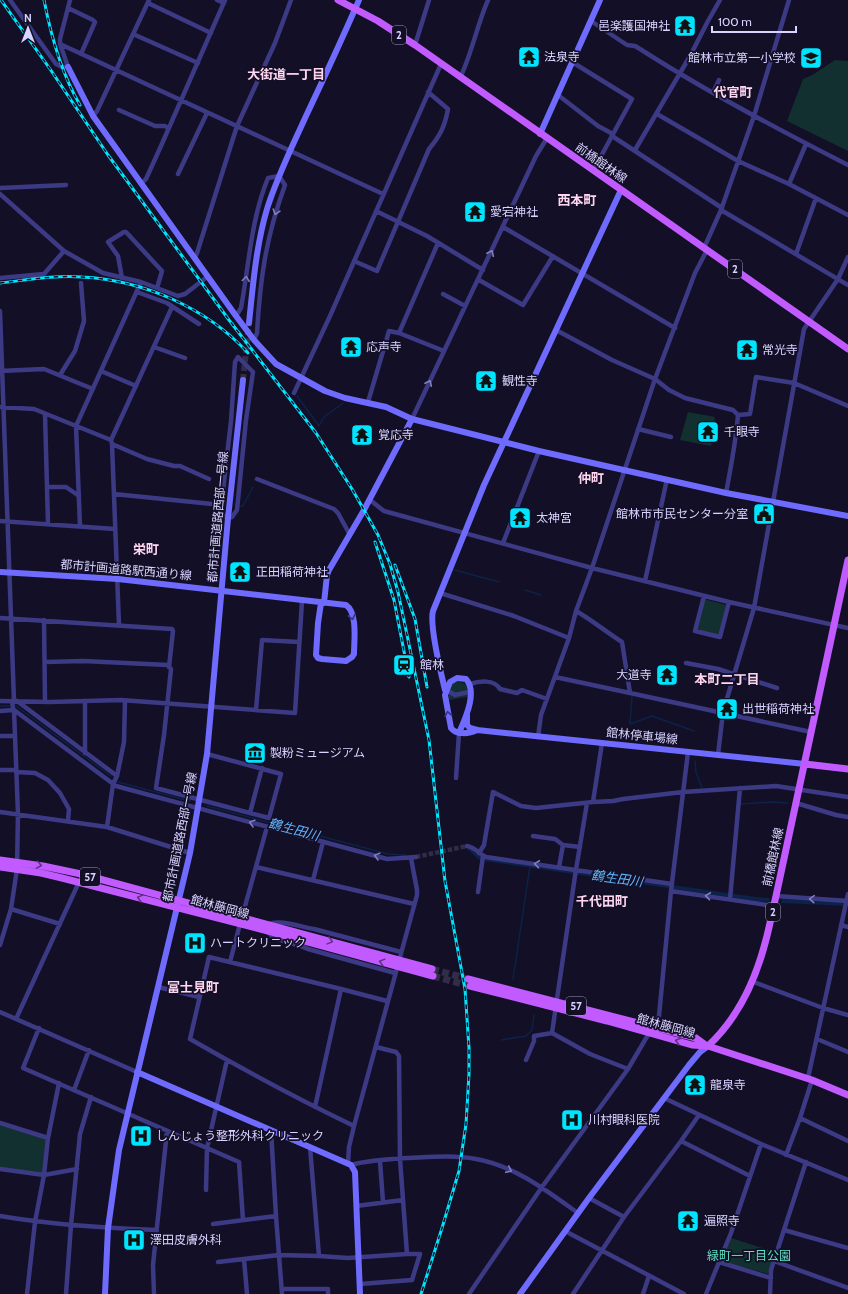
<svg xmlns="http://www.w3.org/2000/svg" width="848" height="1294" viewBox="0 0 848 1294" font-family="Cabin,'Noto Sans JP',sans-serif">
	<style>
		.green { fill: #12302f }
		.water { fill: #0c2248 }
		.lines { fill: none; stroke-linecap: round; stroke-linejoin: round }
		.stream { stroke: #0c2248; stroke-width: 1.5 }
		.street-tunnel { stroke: #312d47; stroke-width: 4.5; stroke-dasharray: 4.5 2; stroke-linecap: butt }
		.secondary-tunnel { stroke: #312d47; stroke-width: 6; stroke-dasharray: 6 3; stroke-linecap: butt }
		.primary-tunnel { stroke: #312d47; stroke-width: 7; stroke-dasharray: 7 3.5; stroke-linecap: butt }
		.street { stroke: #3d3a85; stroke-width: 4.5 }
		.secondary { stroke: #6f6bff; stroke-width: 6 }
		.primary { stroke: #c25bff; stroke-width: 7 }
		.rail-casing { stroke: #00e5ff; stroke-width: 3 }
		.rail { stroke: #130f26; stroke-width: 1.5; stroke-dasharray: 4.5; stroke-linecap: butt }
		.oneway { stroke: #837fbc }
		.oneway2 { stroke: #38347d }
		.oneway3 { stroke: #623188 }
		.labels { text-anchor: middle; stroke-width: 3.5; stroke-linejoin: round; paint-order: stroke }
		.shield { fill: #130f26; stroke: #9e99be; stroke-width: 1 }
		.shield-label { font-size: 11px; font-weight: bold; fill: #d9d4ff }
		.poi-label { font-size: 12px; fill: #d9d4ff; stroke: #130f26; text-anchor: start }
		.street-label { font-size: 12px; fill: #d9d4ff; stroke: #130f26 }
		.park-label { font-size: 12px; fill: #5fe0c0; stroke: #130f26 }
		.neighbourhood-label { font-size: 13px; font-weight: bold; fill: #ffd6f0; stroke: #130f26 }
		.water-label { font-size: 13px; font-style: italic; fill: #62b6ff; stroke: #130f26 }
	</style>
	<rect width="100%" height="100%" fill="#130f26"/>
	<!-- green -->
	<path class="green" d="M835,60L848,61V151L787,121L803,79L814,74Z
		M688,412L715,417L713,427L715,428L711,446L680,440Z
		M704,599L726,605L719,634L718,635L697,630Z
		M457,682C468,682 469,689 468,699L467,697L449,700L448,691L452,683Z
		M0,1123L48,1138L44,1175L0,1169Z
		M731,1238L775,1252L768,1274L722,1261Z"/>
	<!-- water -->
	<path class="water" d="M467,848C474,849 478,856 485,858L756,897L770,898L769,902L756,901L484,861L478,859L467,849Z
		M782,899L848,902V906L781,903Z"/>
	<g class="lines">
		<!-- stream -->
		<path class="stream" d="M297,396L319,426L324,417L343,403
			M240,506H243L253,487
			M455,570L499,582
			M525,590L541,595
			M632,696L630,724L652,716L694,731
			M0,706H10
			M16,706L111,776
			M695,761L696,772L702,788
			M118,782L190,801
			M740,804L773,802L788,803
			M207,806L388,854L405,855
			M513,979L530,866
			M501,1040L526,1036L532,1030L534,1015"/>
		<!-- street-tunnel -->
		<path class="street-tunnel" d="M416,857L467,846"/>
		<!-- secondary-tunnel -->
		<path class="secondary-tunnel" d="M243,380L249,323"/>
		<!-- primary-tunnel -->
		<path class="primary-tunnel" d="M432,969L468,979
			M433,976L470,986"/>
		<!-- street -->
		<path class="street" d="M10,0L56,64L62,67H68L60,44
			M70,0L60,39V44L383,194
			M217,0L224,3
			M148,3L211,33
			M68,8L93,20L95,22L81,54
			M591,21L627,45L635,46L640,49C707,92 777,129 848,165
			M133,34L198,63
			M415,45L429,0
			M572,62L632,99L593,171
			M460,78C472,53 477,25 488,0
			M713,93L719,80
			M558,95L598,126L611,133L612,136L722,208
			M119,110L155,126H165L168,128
			M657,114L738,161L789,184L848,215
			M93,116L97,111L149,0
			M635,150L690,56L708,21L720,0
			M178,174L207,113
			M141,184L146,179L161,146L225,0
			M789,184L806,144
			M0,188L66,185
			M0,194L64,251L103,273L141,282L178,296L185,294L207,277
			M721,210L848,285
			M376,211L427,236L483,270
			M503,227L675,328
			M438,243L399,333L444,351
			M704,248L721,210L754,116L789,0
			M796,254L816,198
			M195,258L197,253L237,126L275,43L291,0
			M354,261L377,271L429,149C440,136 445,126 448,109L428,92
			M0,278L44,274L64,251
			M122,278L118,256L108,242L124,232H126L162,271L157,288
			M479,280L523,305L553,256
			M137,292L167,303L199,324
			M443,294L465,306
			M0,311L14,701
			M236,316L241,308C249,265 251,219 268,178L279,176L285,185C266,237 260,279 257,333L254,340
			M556,330L612,360L655,379L669,390L685,398L733,410L738,415C736,441 731,467 726,493
			M154,347L185,358
			M238,357L253,372L246,420L237,510L232,517L228,518C223,516 221,513 221,508L231,421L235,362Z
			M0,371L44,369L93,389
			M101,371L136,386
			M60,375L75,351L84,321L81,283
			M294,393L330,316L441,64
			M368,402L389,331L399,333
			M0,407L34,409L111,440L112,444L119,625
			M45,414L48,524
			M738,415L750,414L756,377L794,383L848,406
			M412,419L536,156L547,138
			M638,429L671,437
			M111,440L172,307
			M112,444L147,459L174,466H180L209,479
			M257,479L334,509L338,513L350,535
			M47,487H66L79,496
			M114,494L222,505
			M370,500L384,511L592,568L729,602L848,628
			M0,521L115,529
			M80,526L76,426L141,282
			M503,543L539,451
			M645,581L667,479
			M440,593L514,616L569,638
			M704,596L695,631L720,637L729,602
			M576,611C592,620 606,632 622,642L630,693L811,732
			M0,618L172,629L173,631L169,667
			M44,620L45,701
			M45,662L83,661L168,665L171,669L164,735L156,788L269,818L281,774L207,754
			M686,663L718,669L777,688
			M555,677L630,693
			M470,684C479,681 494,679 500,689L517,693L522,690L547,699
			M448,691L455,695L469,692
			M0,701L50,702L121,700L295,713L302,601
			M17,701L117,776L113,784L107,827
			M85,701V753
			M256,710L262,640L299,642
			M0,711L14,710L116,786L387,859L416,857
			M0,736H15
			M538,737L541,715L569,638L576,611L592,568L655,379L695,273L707,250
			M718,755L723,712L754,608L804,329L838,279L848,257
			M0,770H16
			M16,772L35,773L48,780L60,793L69,809L68,821
			M117,776L124,742L125,701
			M456,778L459,733
			M593,802L602,743
			M796,803L836,815L848,817
			M0,812L107,827L190,853
			M250,813L262,768
			M533,836L555,839L563,845L580,847
			M467,846C475,847 479,854 486,857L672,884
			M479,853L484,845L493,792L521,806L536,808L593,802L613,801L623,799L683,792L776,786L848,797
			M256,867L414,904
			M559,867L563,845
			M313,880L323,842
			M671,891L774,906
			M478,892L483,856
			M776,896L848,901
			M730,899L740,788
			M11,909L60,924
			M242,917L267,827
			M269,924C279,919 301,927 314,929L401,952
			M841,925L848,927
			M268,931C273,942 297,943 308,949L395,973
			M0,945L11,909L17,869L18,814L14,710L13,708L12,701
			M230,962L240,924
			M751,981L823,1008L848,1015
			M158,987L199,997
			M0,1012L137,1072
			M16,1019L79,882
			M39,1028L23,1068L239,1162L243,1220
			M552,1033L575,876L587,803
			M817,1039L848,1052
			M526,1060L534,1041V1036L552,1033L590,1054L628,1069
			M808,1078L848,894
			M74,1090L89,1050
			M664,1098L761,1144L848,1180
			M315,1107L341,989
			M800,1118L848,1141
			M0,1123L48,1138
			M354,1126C298,1099 244,1070 190,1039L209,957L341,989L387,1001
			M271,1130L276,1216L282,1294
			M681,1141L750,1176
			M786,1155L800,1118L812,1080
			M380,1161L383,1202
			M348,1164L349,1147L354,1126L417,895V890L411,858
			M351,1165C369,1160 390,1159 409,1158C431,1157 454,1155 476,1159C515,1166 547,1191 578,1213
			M0,1169L44,1175L77,1169
			M206,1190L207,1148L227,1060
			M589,1198L624,1217
			M356,1206L403,1200
			M0,1216C52,1225 104,1228 157,1230
			M213,1224L276,1216
			M784,1230L848,1248
			M565,1231L684,1294
			M319,1256L348,1258L407,1254L400,1159L399,1056L396,1052L376,1047
			M244,1259L247,1294
			M774,1261L848,1288
			M218,1262L279,1255L319,1256L310,1147
			M719,1262L771,1278
			M360,1284L412,1280L420,1254H407
			M282,1289H328V1294
			M27,1294L35,1222L44,1175L48,1138L59,1083
			M66,1294L71,1225L80,1134L91,1097
			M154,1294L153,1265L167,1131
			M469,1294L542,1187L628,1069L659,1016L671,891L688,752
			M573,1294L624,1217L681,1141L699,1115
			M643,1294L649,1276
			M706,1294L731,1233L761,1144
			M770,1294L771,1270L806,1162"/>
		<!-- secondary -->
		<path class="secondary" d="M68,67L93,116L236,316L254,340L276,364L325,391L345,398L386,407L412,419L539,451L726,493L848,516
			M540,134L600,0
			M249,323C253,285 256,246 267,209C277,177 292,147 306,116C324,78 342,39 359,0
			M0,572L118,579L346,605C358,613 354,641 354,654L352,657L346,661L322,659L318,658L316,655L318,623L321,603
			M324,603L327,575L329,570L364,510L412,419
			M445,690C441,673 429,626 433,611L484,485L621,190
			M467,715V725L470,728L477,730L805,764
			M459,733C465,719 478,692 466,679L457,678L450,682L445,695L451,728C456,735 469,734 477,730
			M137,1072L351,1165L355,1172L360,1294
			M105,1294L108,1228L119,1150L190,853L207,754L228,518L243,380
			M520,1294L589,1198L689,1065L700,1052L708,1046"/>
		<!-- primary -->
		<path class="primary" d="M338,0L378,21L415,45L848,349
			M805,764L848,769
			M0,860L43,866L81,874L432,969
			M0,867L41,873L62,878L268,931L433,976
			M468,979L696,1038L707,1046
			M470,986L607,1021L692,1045L708,1046L812,1080L848,1095
			M708,1046C736,1020 754,983 764,947C769,930 772,913 776,896L848,560"/>
		<!-- rail casing -->
		<g class="rail-casing">
			<path id="rail" d="M1,0L50,69L108,155L229,320L316,433L352,489L364,510L378,535L390,564L398,592L429,740L445,881L465,989L469,1048V1074L466,1124L459,1171L442,1228L421,1294
				M44,0C51,36 61,73 80,105
				M0,283C27,280 55,275 82,277C143,280 207,308 248,353
				M375,542L394,600L409,677
				M395,565L415,619L427,687"/>
		</g>
		<!-- rail -->
		<use href="#rail" class="rail"/>
	</g>
	<!-- one-way arrows -->
	<defs><path id="oneway-chevron" d="M-2-3.5L2.5 0L-2 3.5" fill="none" stroke-width="1.6" stroke-linecap="round" stroke-linejoin="round"/></defs>
	<g class="oneway">
		<use href="#oneway-chevron" transform="translate(276 212) rotate(107)"/>
		<use href="#oneway-chevron" transform="translate(491 253) rotate(-65)"/>
		<use href="#oneway-chevron" transform="translate(246 279) rotate(-82)"/>
		<use href="#oneway-chevron" transform="translate(429 383) rotate(-65)"/>
		<use href="#oneway-chevron" transform="translate(252 823) rotate(-165)"/>
		<use href="#oneway-chevron" transform="translate(377 856) rotate(-165)"/>
		<use href="#oneway-chevron" transform="translate(537 864) rotate(-172)"/>
		<use href="#oneway-chevron" transform="translate(708 896) rotate(-172)"/>
		<use href="#oneway-chevron" transform="translate(812 899) rotate(-176)"/>
		<use href="#oneway-chevron" transform="translate(509 1170) rotate(25)"/>
	</g>
	<g class="oneway2">
		<use href="#oneway-chevron" transform="translate(352 617) rotate(77)"/>
		<use href="#oneway-chevron" transform="translate(448 714) rotate(-101)"/>
	</g>
	<g class="oneway3">
		<use href="#oneway-chevron" transform="translate(39 865) rotate(10)"/>
		<use href="#oneway-chevron" transform="translate(140 898) rotate(-165)"/>
		<use href="#oneway-chevron" transform="translate(330 941) rotate(15)"/>
		<use href="#oneway-chevron" transform="translate(382 962) rotate(-165)"/>
		<use href="#oneway-chevron" transform="translate(678 1041) rotate(-164)"/>
	</g>
	<!-- icons -->
	<defs>
		<g id="temple-square" transform="scale(1.15)"><rect x="-9" y="-9" width="18" height="18" rx="4" fill="#00e5ff" stroke="#130f26"/><path d="M0-6L5-2H3V0L6.5 2.5H4V6H1.5V3h-3V6H-4V2.5H-6.5L-3 0V-2H-5Z" fill="#111"/></g>
		<g id="school-square" transform="scale(1.15)"><rect x="-9" y="-9" width="18" height="18" rx="4" fill="#00e5ff" stroke="#130f26"/><path d="M0-5L7-2L0 1L-7-2ZM-4 1L0 2.5L4 1V4Q0 6-4 4Z" fill="#111"/></g>
		<g id="civic-square" transform="scale(1.15)"><rect x="-9" y="-9" width="18" height="18" rx="4" fill="#00e5ff" stroke="#130f26"/><path d="M-.6-6.5H3V-4.5H.6V-3L4-1V1h2V6H-6V1h2V-1L-.6-3ZM-1.2 2.5V6h2.4V2.5Z" fill="#111"/></g>
		<g id="station-square" transform="scale(1.15)"><rect x="-9" y="-9" width="18" height="18" rx="4" fill="#00e5ff" stroke="#130f26"/><path d="M-3-6H3Q5-6 5-4V2Q5 4 3 4L4.5 6H3L1.5 4h-3L-3 6H-4.5L-3 4Q-5 4-5 2V-4Q-5-6-3-6ZM-3.5-4v3h7v-3ZM-3.5 1v1.5H-2V1ZM2 1v1.5H3.5V1Z" fill="#111"/></g>
		<g id="museum-square" transform="scale(1.15)"><rect x="-9" y="-9" width="18" height="18" rx="4" fill="#00e5ff" stroke="#130f26"/><path d="M0-6L6-3V-2H-6V-3ZM-5-1h2V3h-2ZM-1-1h2V3h-2ZM3-1h2V3H3ZM-6 4H6V6H-6Z" fill="#111"/></g>
		<g id="hospital-square" transform="scale(1.15)"><rect x="-9" y="-9" width="18" height="18" rx="4" fill="#00e5ff" stroke="#130f26"/><path d="M-5-5h3v3.5h4V-5h3V5h-3V1.5h-4V5h-3Z" fill="#111"/></g>
	</defs>
	<g fill-rule="evenodd">
		<use href="#temple-square" x="685" y="26"/>
		<use href="#temple-square" x="529" y="57"/>
		<use href="#school-square" x="811" y="58"/>
		<use href="#temple-square" x="475" y="212"/>
		<use href="#temple-square" x="351" y="347"/>
		<use href="#temple-square" x="747" y="350"/>
		<use href="#temple-square" x="486" y="381"/>
		<use href="#temple-square" x="708" y="432"/>
		<use href="#temple-square" x="362" y="435"/>
		<use href="#civic-square" x="764" y="514"/>
		<use href="#temple-square" x="520" y="518"/>
		<use href="#temple-square" x="240" y="572"/>
		<use href="#station-square" x="404" y="665"/>
		<use href="#temple-square" x="667" y="675"/>
		<use href="#temple-square" x="727" y="709"/>
		<use href="#museum-square" x="255" y="753"/>
		<use href="#hospital-square" x="195" y="943"/>
		<use href="#temple-square" x="695" y="1085"/>
		<use href="#hospital-square" x="572" y="1120"/>
		<use href="#hospital-square" x="141" y="1136"/>
		<use href="#temple-square" x="688" y="1221"/>
		<use href="#hospital-square" x="134" y="1240"/>
	</g>
	<g class="labels">
		<!-- shield labels -->
		<g class="shield">
			<rect x="392" y="26" width="14" height="18" rx="3"/>
			<rect x="728" y="260" width="14" height="18" rx="3"/>
			<rect x="80" y="868" width="20" height="18" rx="3"/>
			<rect x="766" y="903" width="14" height="18" rx="3"/>
			<rect x="566" y="997" width="20" height="18" rx="3"/>
		</g>
		<g class="shield-label">
			<text x="399" y="39">2</text>
			<text x="735" y="273">2</text>
			<text x="90" y="881">57</text>
			<text x="773" y="916">2</text>
			<text x="576" y="1010">57</text>
		</g>
		<!-- poi labels -->
		<g class="poi-label">
			<text x="670" y="30" text-anchor="end">邑楽護国神社</text>
			<text x="544" y="61">法泉寺</text>
			<text x="796" y="62" text-anchor="end">館林市立第一小学校</text>
			<text x="490" y="216">愛宕神社</text>
			<text x="366" y="351">応声寺</text>
			<text x="762" y="354">常光寺</text>
			<text x="502" y="385">観性寺</text>
			<text x="724" y="436">千眼寺</text>
			<text x="378" y="439">覚応寺</text>
			<text x="748" y="518" text-anchor="end">館林市市民センター分室</text>
			<text x="536" y="522">太神宮</text>
			<text x="256" y="576">正田稲荷神社</text>
			<text x="420" y="669">館林</text>
			<text x="652" y="679" text-anchor="end">大道寺</text>
			<text x="742" y="713">出世稲荷神社</text>
			<text x="270" y="757">製粉ミュージアム</text>
			<text x="210" y="947">ハートクリニック</text>
			<text x="710" y="1089">龍泉寺</text>
			<text x="588" y="1124">川村眼科医院</text>
			<text x="156" y="1140">しんじょう整形外科クリニック</text>
			<text x="704" y="1225">遍照寺</text>
			<text x="150" y="1244">澤田皮膚外科</text>
		</g>
		<!-- street labels -->
		<g class="street-label">
			<text transform="translate(601 163) rotate(35)" y="4">前橋館林線</text>
			<text transform="translate(218 517) rotate(-85)" y="4">都市計画道路西部一号線</text>
			<text transform="translate(126 570) rotate(5)" y="4">都市計画道路駅西通り線</text>
			<text transform="translate(642 736) rotate(6)" y="4">館林停車場線</text>
			<text transform="translate(180 837) rotate(-79)" y="4">都市計画道路西部一号線</text>
			<text transform="translate(773 857) rotate(-78)" y="4">前橋館林線</text>
			<text transform="translate(220 907) rotate(15)" y="4">館林藤岡線</text>
			<text transform="translate(666 1026) rotate(15)" y="4">館林藤岡線</text>
		</g>
		<!-- park labels -->
		<g class="park-label">
			<text x="749" y="1260">緑町一丁目公園</text>
		</g>
		<!-- neighbourhood labels -->
		<g class="neighbourhood-label">
			<text x="286" y="79">大街道一丁目</text>
			<text x="733" y="97">代官町</text>
			<text x="577" y="205">西本町</text>
			<text x="591" y="483">仲町</text>
			<text x="146" y="554">栄町</text>
			<text x="727" y="684">本町二丁目</text>
			<text x="602" y="906">千代田町</text>
			<text x="193" y="992">富士見町</text>
		</g>
		<!-- water labels -->
		<g class="water-label">
			<text transform="translate(294 829) rotate(15)" y="5">鶴生田川</text>
			<text transform="translate(617 878) rotate(8)" y="5">鶴生田川</text>
		</g>
	</g>
	<!-- north arrow -->
	<g transform="translate(28 28)" stroke="#130f26" stroke-width="3" paint-order="stroke">
	<path d="M0-3L7 15L0 10L-7 15Z" fill="#d9d4ff"/>
	<text y="-6" font-size="11" font-weight="bold" text-anchor="middle" fill="#d9d4ff">N</text>
	</g>
	<!-- scale -->
	<path d="M712 26v6h84v-6" fill="none" stroke="#d9d4ff" stroke-width="2"/>
	<text x="718" y="26" font-size="12" fill="#d9d4ff" stroke="#130f26" stroke-width="3" paint-order="stroke">100 m</text>
</svg>
